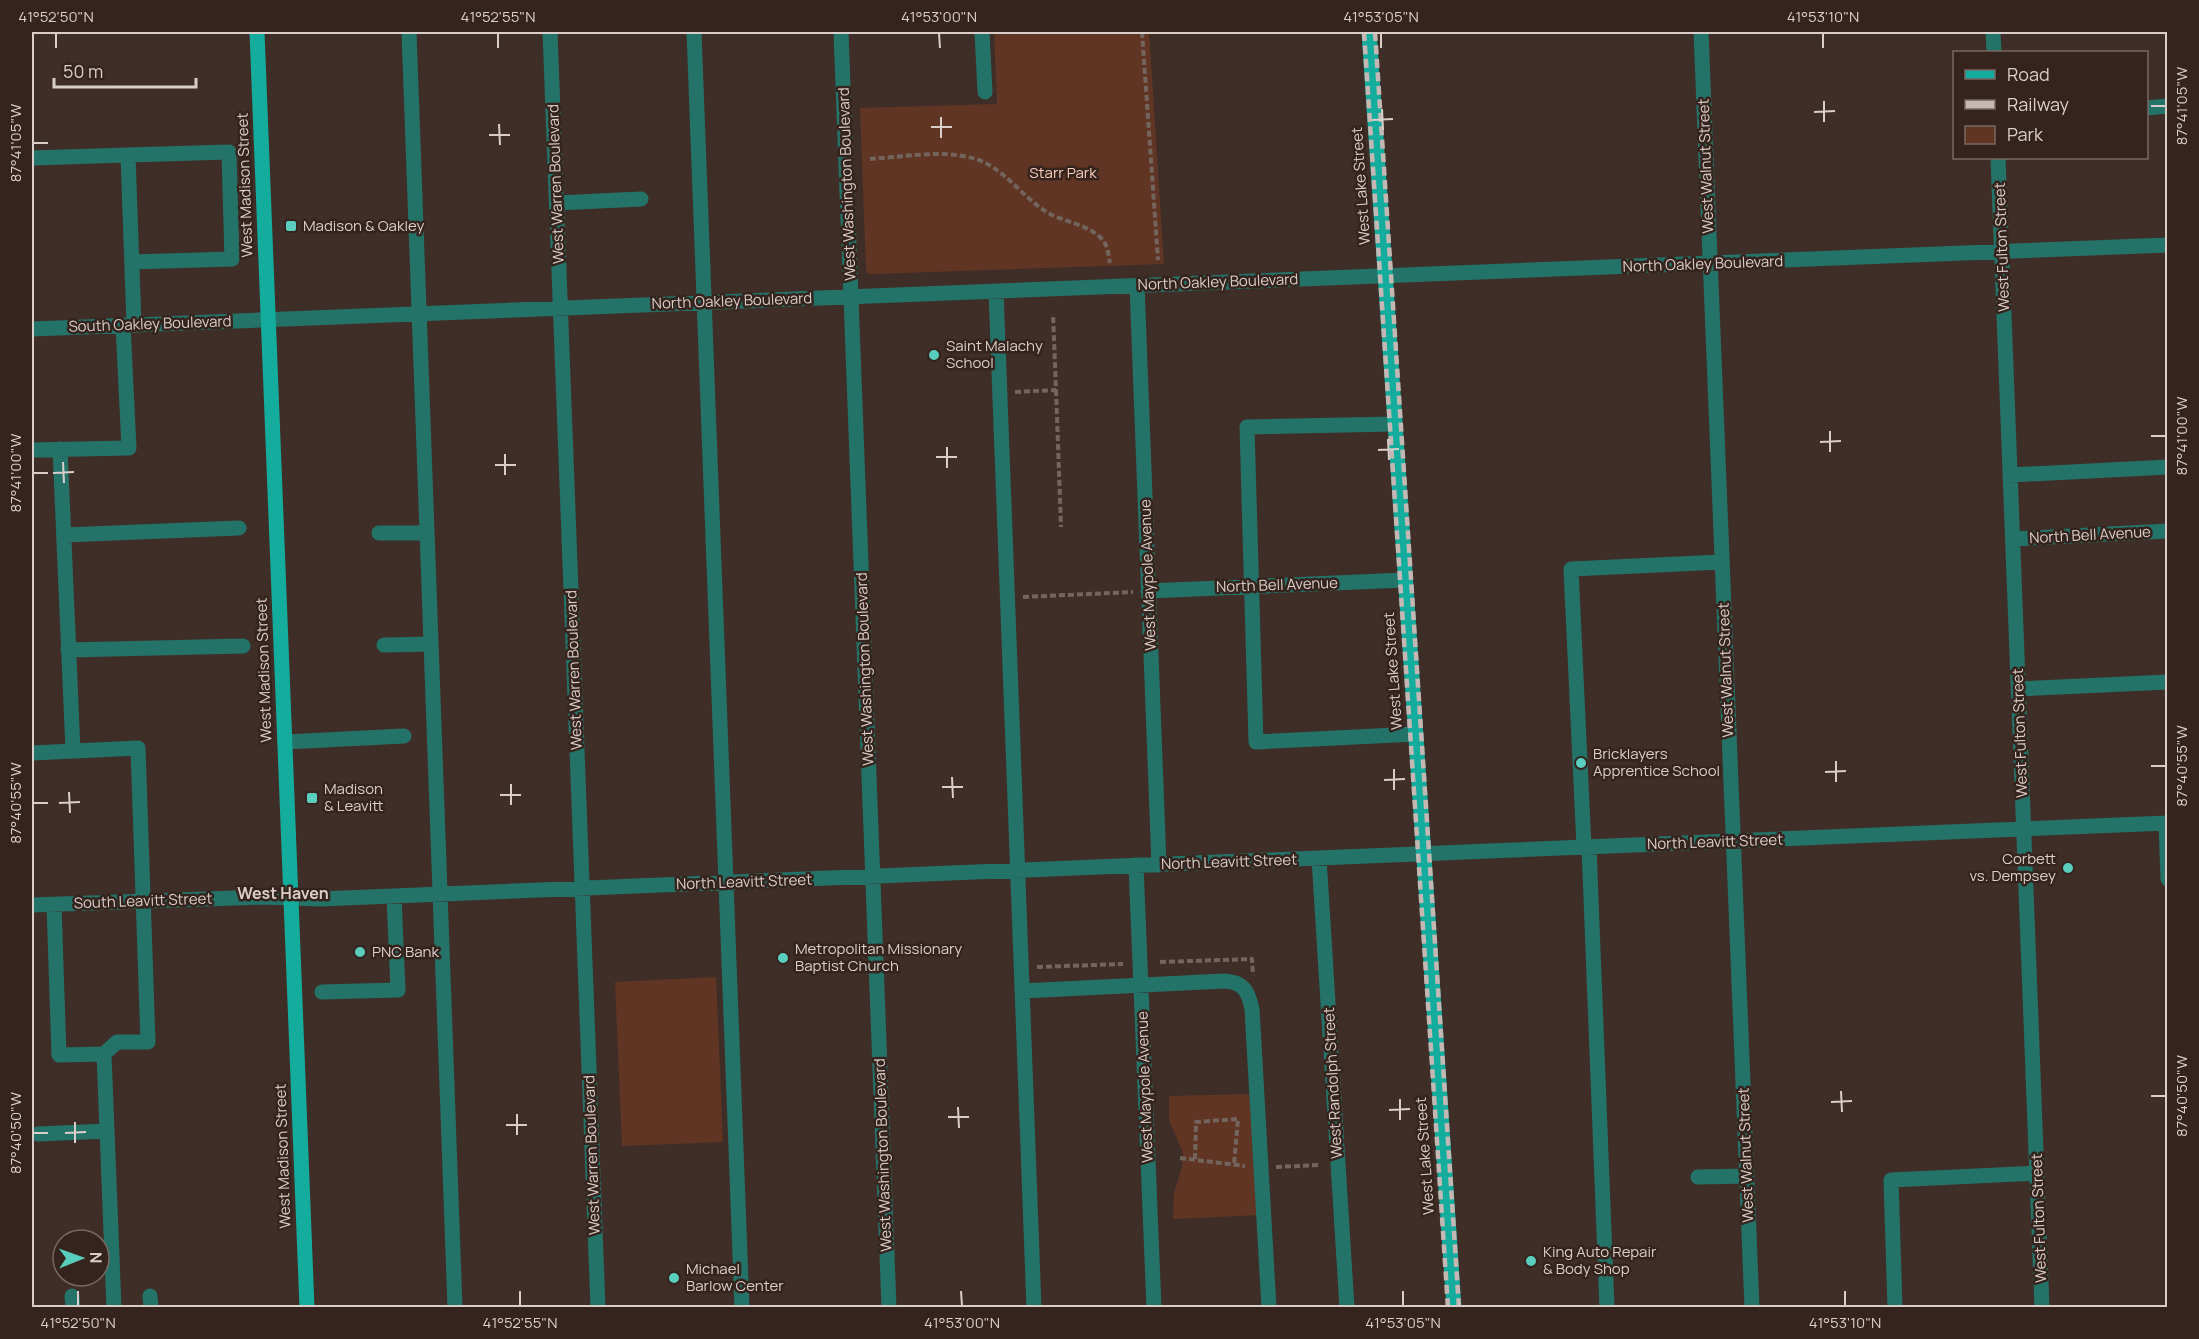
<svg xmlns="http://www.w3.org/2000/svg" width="2199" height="1339" viewBox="0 0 2199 1339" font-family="Manrope,sans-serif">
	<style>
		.green { fill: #603524 }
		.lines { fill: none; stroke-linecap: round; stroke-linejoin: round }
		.path { stroke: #73645e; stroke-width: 4; stroke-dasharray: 6 3; stroke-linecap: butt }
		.minor { stroke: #247369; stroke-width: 15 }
		.major { stroke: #14ad9d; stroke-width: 15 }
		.rail { stroke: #c5b8b4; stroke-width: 4.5; stroke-dasharray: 9 4.5; stroke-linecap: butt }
		.ticks { fill: none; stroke: #daceca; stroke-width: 2 }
		.poi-dot { fill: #59cebe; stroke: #35241e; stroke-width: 2 }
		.labels { text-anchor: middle; stroke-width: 5; stroke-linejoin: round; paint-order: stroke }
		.street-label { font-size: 15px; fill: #daceca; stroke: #35241e }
		.park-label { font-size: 15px; fill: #facdbc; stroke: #35241e }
		.poi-label { font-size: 15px; fill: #daceca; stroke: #35241e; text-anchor: start }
		.neighbourhood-label { font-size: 16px; font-weight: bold; fill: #daceca; stroke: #35241e }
		.neatline { fill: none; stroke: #daceca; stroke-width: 2 }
		.ticks-label { font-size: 15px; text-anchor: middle; fill: #daceca }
	</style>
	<rect width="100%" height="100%" fill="#3f2e27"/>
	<!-- green -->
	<path class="green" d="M994,32H1149L1164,264L875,274H869L866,271L860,108L997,104Z
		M716,977L723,1142L622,1146L615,982Z
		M1252,1094L1260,1215L1173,1219L1174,1193L1182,1167L1183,1153L1169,1120V1096Z"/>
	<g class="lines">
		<!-- path -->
		<path class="path" d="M1142,32L1158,260
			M870,159C903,157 943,149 976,159C1006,169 1023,199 1050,214C1066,222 1087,225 1100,237C1108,244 1108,253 1110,263
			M1056,390L1061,527
			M1015,392L1056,390L1053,314
			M1023,597L1133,592
			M1160,962L1252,959L1253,975
			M1037,967L1123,964
			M1180,1158L1245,1166
			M1195,1159L1196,1122L1238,1119L1234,1164
			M1276,1167L1320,1165"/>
		<!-- minor -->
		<path class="minor" d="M409,32L455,1308
			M550,32L598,1308
			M694,32L742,1308
			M841,32L889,1308
			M982,32L985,92
			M1701,32L1752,1308
			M1993,32L1994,52
			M2146,108L2168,106
			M128,155L229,152L232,259L132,262
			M32,158L128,155L134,325
			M1998,158L2042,1308
			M557,203L641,199
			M1137,285L1159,865
			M996,291L1034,1308
			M32,329L2168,245
			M1395,424L1247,427L1256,742L1416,734
			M60,449L73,750
			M32,450L129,448L123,325
			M2010,475L2168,467
			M379,533H427
			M64,535L239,528
			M2013,539L2168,531
			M1148,591L1405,580
			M384,645L431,644
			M68,650L243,646
			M2018,689L2168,682
			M285,742L404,736
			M32,753L138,748L148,1042H117L104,1054L59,1055L54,905
			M2166,823L2168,879
			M1584,847L1571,569L1721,562
			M1589,847L1607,1308
			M1319,858L1347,1308
			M1136,865L1154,1308
			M32,905L263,897L320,899L2168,823
			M1022,991L1224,981C1243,982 1248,990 1252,1009L1269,1308
			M322,992L398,990L394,896
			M104,1054L114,1308
			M38,1134L107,1131
			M1698,1177L1747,1176
			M72,1296L73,1308
			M150,1296L151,1308
			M1895,1308L1891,1180L2037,1173"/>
		<!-- major -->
		<path class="major" d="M257,32L307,1308
			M1369,32L1454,1308"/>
		<!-- rail -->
		<path class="rail" d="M1364,32L1448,1308
			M1375,32L1459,1308"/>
	</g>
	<!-- ticks -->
	<path class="ticks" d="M56,33V48M498,33V48M939,33L940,48M1381,33V48M1823,33V48M1824,101V122M2151,106H2166M1382,109L1383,130M1814,112L1835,111M941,117V138M1372,120L1393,119M499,124L500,145M931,127H952M489,135H510M33,143H48M1830,431V452M2151,436H2166M1388,439L1389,460M1820,442L1841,441M947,447V468M1378,450L1399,449M505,454V475M936,457H957M63,462L64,483M495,465H516M33,473H48M53,473L74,472M1836,761V782M2151,766H2166M1394,769V790M1825,772L1846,771M952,777L953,798M1384,780L1405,779M511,784V805M942,787H963M69,792L70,813M500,795H521M33,803H48M59,803L80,802M1841,1091L1842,1112M2151,1096H2166M1400,1099V1120M1831,1102L1852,1101M958,1107L959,1128M1389,1110L1410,1109M517,1114V1135M948,1117H969M75,1122V1143M506,1125H527M33,1133H48M65,1133L86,1132M78,1291V1306M520,1291V1306M961,1291L962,1306M1403,1291V1306M1845,1291V1306"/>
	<!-- markers -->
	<g class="poi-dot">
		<rect x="285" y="220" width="12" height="12" rx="3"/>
		<circle cx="934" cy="355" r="6"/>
		<circle cx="1581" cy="763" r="6"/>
		<rect x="306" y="792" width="12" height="12" rx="3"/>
		<circle cx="2068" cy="868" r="6"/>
		<circle cx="360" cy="952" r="6"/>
		<circle cx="783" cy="958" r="6"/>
		<circle cx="1531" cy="1261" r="6"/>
		<circle cx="674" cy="1278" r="6"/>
	</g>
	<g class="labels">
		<!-- street labels -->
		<g class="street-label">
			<text transform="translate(1706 166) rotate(-92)" y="5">West Walnut Street</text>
			<text transform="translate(556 184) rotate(-92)" y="5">West Warren Boulevard</text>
			<text transform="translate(847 184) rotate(-92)" y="5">West Washington Boulevard</text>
			<text transform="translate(245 185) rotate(-92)" y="5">West Madison Street</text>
			<text transform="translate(1361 186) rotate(-94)" y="5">West Lake Street</text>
			<text transform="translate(2002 247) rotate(-92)" y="5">West Fulton Street</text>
			<text transform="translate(1703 264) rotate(-2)" y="5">North Oakley Boulevard</text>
			<text transform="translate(1218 282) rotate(-2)" y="5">North Oakley Boulevard</text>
			<text transform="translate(732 301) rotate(-2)" y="5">North Oakley Boulevard</text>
			<text transform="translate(150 324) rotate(-2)" y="5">South Oakley Boulevard</text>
			<text transform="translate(2090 535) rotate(-3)" y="5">North Bell Avenue</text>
			<text transform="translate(1148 575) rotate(-92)" y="5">West Maypole Avenue</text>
			<text transform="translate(1277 585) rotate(-2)" y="5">North Bell Avenue</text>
			<text transform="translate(865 669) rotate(-92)" y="5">West Washington Boulevard</text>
			<text transform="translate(264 670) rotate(-92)" y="5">West Madison Street</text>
			<text transform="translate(574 670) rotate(-92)" y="5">West Warren Boulevard</text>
			<text transform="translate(1726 670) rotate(-92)" y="5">West Walnut Street</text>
			<text transform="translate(1393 671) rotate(-94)" y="5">West Lake Street</text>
			<text transform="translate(2020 733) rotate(-92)" y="5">West Fulton Street</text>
			<text transform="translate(1715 842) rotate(-2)" y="5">North Leavitt Street</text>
			<text transform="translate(1229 862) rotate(-2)" y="5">North Leavitt Street</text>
			<text transform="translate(744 882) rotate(-2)" y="5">North Leavitt Street</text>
			<text transform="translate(143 901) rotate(-2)" y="5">South Leavitt Street</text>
			<text transform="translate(1333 1083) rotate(-93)" y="5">West Randolph Street</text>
			<text transform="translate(1145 1087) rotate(-92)" y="5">West Maypole Avenue</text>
			<text transform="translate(592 1155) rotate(-92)" y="5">West Warren Boulevard</text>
			<text transform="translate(883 1155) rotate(-92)" y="5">West Washington Boulevard</text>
			<text transform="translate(1746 1155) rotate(-92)" y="5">West Walnut Street</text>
			<text transform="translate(283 1156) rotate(-92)" y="5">West Madison Street</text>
			<text transform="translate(1425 1156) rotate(-94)" y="5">West Lake Street</text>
			<text transform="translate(2039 1218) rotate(-92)" y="5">West Fulton Street</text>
		</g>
		<!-- park labels -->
		<g class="park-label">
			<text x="1063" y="178">Starr Park</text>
		</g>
		<!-- poi labels -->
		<g class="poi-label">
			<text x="303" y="231">Madison &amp; Oakley</text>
			<text x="946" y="351">Saint Malachy<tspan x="946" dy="17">School</tspan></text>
			<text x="1593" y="759">Bricklayers<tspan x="1593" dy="17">Apprentice School</tspan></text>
			<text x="324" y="794">Madison<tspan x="324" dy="17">&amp; Leavitt</tspan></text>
			<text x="2056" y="864" text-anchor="end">Corbett<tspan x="2056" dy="17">vs. Dempsey</tspan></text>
			<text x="795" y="954">Metropolitan Missionary<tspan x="795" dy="17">Baptist Church</tspan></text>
			<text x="372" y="957">PNC Bank</text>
			<text x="1543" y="1257">King Auto Repair<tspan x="1543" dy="17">&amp; Body Shop</tspan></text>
			<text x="686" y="1274">Michael<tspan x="686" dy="17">Barlow Center</tspan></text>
		</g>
		<!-- neighbourhood labels -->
		<g class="neighbourhood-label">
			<text x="283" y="899">West Haven</text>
		</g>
	</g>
	<!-- border -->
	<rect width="2199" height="1339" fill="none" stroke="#35241e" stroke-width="66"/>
	<!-- legend -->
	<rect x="1953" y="51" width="195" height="108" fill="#35241e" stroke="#776863" stroke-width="1.5"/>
	<rect x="1965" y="70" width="30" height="9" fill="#14ad9d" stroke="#776863" stroke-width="1.5"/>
	<text x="2007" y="81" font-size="18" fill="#daceca">Road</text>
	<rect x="1965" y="100" width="30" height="9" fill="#c5b8b4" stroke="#776863" stroke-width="1.5"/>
	<text x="2007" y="111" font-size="18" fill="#daceca">Railway</text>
	<rect x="1965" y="126" width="30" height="18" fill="#603524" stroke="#776863" stroke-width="1.5"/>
	<text x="2007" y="141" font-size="18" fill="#daceca">Park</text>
	<!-- north arrow -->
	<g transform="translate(81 1258) rotate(89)"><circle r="28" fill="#35241e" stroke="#776863" stroke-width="1.5"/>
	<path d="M0-4.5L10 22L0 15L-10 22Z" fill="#59cebe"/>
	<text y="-9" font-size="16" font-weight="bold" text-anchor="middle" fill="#daceca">N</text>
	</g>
	<!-- scale -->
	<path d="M54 78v9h142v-9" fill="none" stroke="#daceca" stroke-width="3"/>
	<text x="63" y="78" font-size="18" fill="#daceca" stroke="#35241e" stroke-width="4.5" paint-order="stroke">50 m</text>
	<rect x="33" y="33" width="2133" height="1273" class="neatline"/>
	<g class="ticks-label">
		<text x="56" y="22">41°52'50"N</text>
		<text x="498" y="22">41°52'55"N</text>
		<text x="939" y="22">41°53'00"N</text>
		<text x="1381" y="22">41°53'05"N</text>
		<text x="1823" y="22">41°53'10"N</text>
		<text transform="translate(2182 106) rotate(-90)" y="5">87°41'05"W</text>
		<text transform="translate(16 143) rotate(-90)" y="5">87°41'05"W</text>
		<text transform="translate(2182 436) rotate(-90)" y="5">87°41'00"W</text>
		<text transform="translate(16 473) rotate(-90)" y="5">87°41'00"W</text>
		<text transform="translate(2182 766) rotate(-90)" y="5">87°40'55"W</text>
		<text transform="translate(16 803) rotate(-90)" y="5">87°40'55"W</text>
		<text transform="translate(2182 1096) rotate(-90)" y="5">87°40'50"W</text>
		<text transform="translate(16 1133) rotate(-90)" y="5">87°40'50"W</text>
		<text x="78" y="1328">41°52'50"N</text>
		<text x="520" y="1328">41°52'55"N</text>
		<text x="962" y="1328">41°53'00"N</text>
		<text x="1403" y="1328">41°53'05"N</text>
		<text x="1845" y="1328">41°53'10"N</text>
	</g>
</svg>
